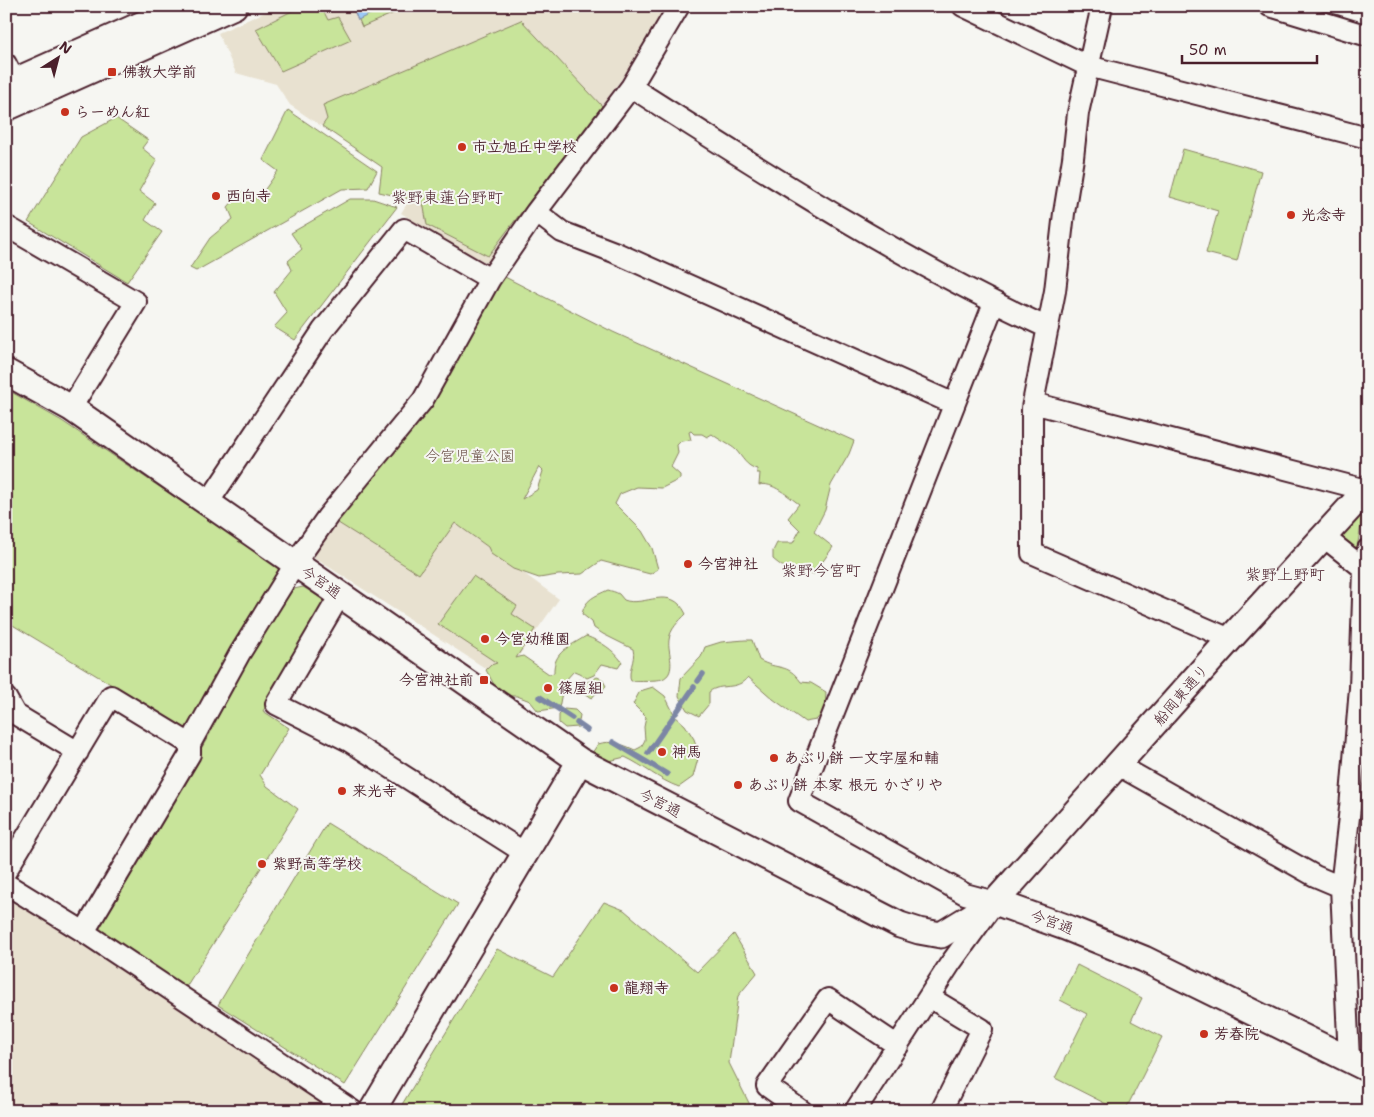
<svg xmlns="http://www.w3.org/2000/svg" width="1374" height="1117" viewBox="0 0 1374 1117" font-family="'Shantell Sans','Klee One',sans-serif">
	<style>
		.built { fill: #e8e1d0 }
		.green { fill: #c8e49a; stroke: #898262; fill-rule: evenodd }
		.water { fill: #9ccaf7; stroke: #7b86a5 }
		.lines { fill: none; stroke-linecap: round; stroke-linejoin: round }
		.stream { stroke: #7b86a5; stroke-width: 5.5 }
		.minor-casing { stroke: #4a1f2b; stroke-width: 24 }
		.tertiary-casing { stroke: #4a1f2b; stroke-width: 29 }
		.minor { stroke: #f6f6f2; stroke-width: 20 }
		.tertiary { stroke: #f6f6f2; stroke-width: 25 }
		.poi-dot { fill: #c8321e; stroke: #f6f6f2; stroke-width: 2 }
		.labels { text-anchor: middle; stroke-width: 4; stroke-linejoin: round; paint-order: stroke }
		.poi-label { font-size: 15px; font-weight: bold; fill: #4a1f2b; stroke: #f6f6f2; text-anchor: start }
		.park-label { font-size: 15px; fill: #6a5047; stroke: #f6f6f2 }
		.street-label { font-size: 15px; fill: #4a1f2b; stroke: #f6f6f2 }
		.neighbourhood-label { font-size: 16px; fill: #4a1f2b; stroke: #f6f6f2 }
	</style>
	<rect width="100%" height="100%" fill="#f6f6f2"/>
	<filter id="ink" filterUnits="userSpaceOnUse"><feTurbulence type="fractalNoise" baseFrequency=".02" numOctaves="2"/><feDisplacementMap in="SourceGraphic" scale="10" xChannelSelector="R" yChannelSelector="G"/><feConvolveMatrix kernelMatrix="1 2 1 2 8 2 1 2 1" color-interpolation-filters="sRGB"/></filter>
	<g filter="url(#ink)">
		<!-- built -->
		<path class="built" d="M279,6H669L656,29L628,70L487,263L447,242L401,213L410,199L379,192L382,167L290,105L276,84L236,73L218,33Z
			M335,521L455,523L559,599L502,679L315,558V550Z
			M6,891L342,1111H6Z"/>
		<!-- green -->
		<path class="green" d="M302,6H321L328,20L338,17L351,40L281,71L256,29Z
			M353,6H410L362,27Z
			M521,20L602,106L488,256L427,225L423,202L379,192L382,167L322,126L327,119L323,105Z
			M288,110L377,171L368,188L342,189L196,271L190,268L210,238L233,219L228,207L242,191L258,199L278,171L263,160Z
			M116,118L148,140L142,148L157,160L139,191L155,203L145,220L162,232L127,282L28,222L81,137Z
			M1183,149L1261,171L1237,261L1206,253L1218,211L1170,197Z
			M350,199H373L397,207L295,340L274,327L287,313L274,292L292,270L288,261L302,249L291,233Z
			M501,275L613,332L854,441L849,454L831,485L825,510L814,532L833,547L814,574C794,569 790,574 773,559V551L777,543H793L800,530L788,518L799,504C789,497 772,481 759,485L760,473H757V469C746,466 743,458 736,450C731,445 719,440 712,434L707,437L702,434H694L691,431L689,432L691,440L681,441L677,445L678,453L671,467L680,475V479L662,488L637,487L620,494L615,504L642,531L652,548L658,569L650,574L601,561L582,574L558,575L539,578L513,569L491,554L488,547L455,523L419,574L335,521ZM539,467L543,471L537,490L522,499Z
			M6,389L62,421L281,569L190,732L6,621Z
			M1361,513L1363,514L1357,548L1355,549L1337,539Z
			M473,576L517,606L512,614L535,629L516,658L523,656L549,674L554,673C553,652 569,647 586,636C601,642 613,649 622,662L618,668L602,664L594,675L587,678L579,673L574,671L564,682L559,708L538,711L530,701L517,696H506L497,690L486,670L491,665L497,663L438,624Z
			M303,587L327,602L263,711L289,728L260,775L267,786L298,809L184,990L95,931L212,730L204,724L283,596L294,589Z
			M608,590C611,591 616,592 619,594C621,596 622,598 624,600C644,608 671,583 686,614C679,621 670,629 669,640C667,651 678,673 662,679C657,681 638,680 631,681C627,670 636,661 633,649L603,634L594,628L592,622L582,614C585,599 595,596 608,590Z
			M745,640H752L759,660C778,671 787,662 801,682L811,683L826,692L825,710L816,720L805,722L773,699L748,677C736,692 721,682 709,692V704L699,716L687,710L679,696L681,678L701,657L705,647L721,642Z
			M597,677L602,679L606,686L602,692L596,693L592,698L575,686L578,680L588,682Z
			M653,687L665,696L675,716L685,725L694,739L699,755L693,777L679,787C659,780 644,766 625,757L605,762L592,753L598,744C611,740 622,744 635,750L641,747L645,740L644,727L646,717L633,704L640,691Z
			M564,709L575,710L580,715L578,727L565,728L559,723V715Z
			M327,823L458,904L345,1085L218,1005Z
			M604,902L624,910L697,972L734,934L757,973L738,996L729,1063L753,1111H398L497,949L553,977Z
			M1077,965L1142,998L1131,1021L1162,1037L1125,1111H1120L1055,1078L1087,1014L1060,1000Z"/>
		<!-- water -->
		<path class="water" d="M352,6H387L358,20Z"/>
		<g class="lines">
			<!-- stream -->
			<path class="stream" d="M698,681L703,674
				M540,697L572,718
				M676,713L694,687
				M577,723L587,730
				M613,742L667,774
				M648,753L673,717"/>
			<!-- minor casing -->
			<g class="minor-casing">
				<path id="minor" d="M963,6L1088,66L1368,138
					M1102,6L1078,113L1073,158L1064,213L1055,291L1032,408V553L1230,639
					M1270,6L1368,36
					M6,64L21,94
					M631,87C766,173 902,261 1048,328
					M536,212L562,232L614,252L954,404
					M6,226L136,302L71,408
					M1033,403L1366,490
					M208,503L323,330L404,229L490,279
					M1324,537L1368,572
					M340,595L276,704L349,741L525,853
					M6,698L15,714L78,752
					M1118,765L1315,876L1341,887
					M6,871L111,696L190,744
					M6,884L84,932L353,1111
					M84,932L190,754V744L240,653L302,553L328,516L423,400L490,279L536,212L631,87L679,6
					M929,997L982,1029L941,1111
					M1349,1059L1341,887L1350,808L1360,688L1364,569L1368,549
					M802,1111L767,1086L828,999L898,1046
					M855,1111L950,964L995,902L965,894L799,801L994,303"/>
			</g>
			<!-- tertiary casing -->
			<g class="tertiary-casing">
				<path id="tertiary" d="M6,85L183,6
					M6,108L234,6
					M6,372L71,408L580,761L900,925L919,931L941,935L995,902L1230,639L1368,488
					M995,902L1065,927L1144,959L1368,1069
					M372,1111L580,761"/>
			</g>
			<!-- minor -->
			<use href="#minor" class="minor"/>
			<!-- tertiary -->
			<use href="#tertiary" class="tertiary"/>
		</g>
	</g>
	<!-- markers -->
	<g class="poi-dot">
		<rect x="107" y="67" width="10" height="10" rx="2.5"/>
		<circle cx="65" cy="112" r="5"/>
		<circle cx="462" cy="147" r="5"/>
		<circle cx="216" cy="196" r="5"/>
		<circle cx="1291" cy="215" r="5"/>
		<circle cx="688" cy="564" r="5"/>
		<circle cx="485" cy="639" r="5"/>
		<rect x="479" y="675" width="10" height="10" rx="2.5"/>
		<circle cx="548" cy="688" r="5"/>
		<circle cx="662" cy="752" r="5"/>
		<circle cx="774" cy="758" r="5"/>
		<circle cx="738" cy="785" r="5"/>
		<circle cx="342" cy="791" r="5"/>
		<circle cx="262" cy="864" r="5"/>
		<circle cx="614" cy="988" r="5"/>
		<circle cx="1204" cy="1034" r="5"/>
	</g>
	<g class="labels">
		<!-- poi labels -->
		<g class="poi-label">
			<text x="122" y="77">佛教大学前</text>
			<text x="75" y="117">らーめん紅</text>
			<text x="472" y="152">市立旭丘中学校</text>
			<text x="226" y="201">西向寺</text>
			<text x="1301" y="220">光念寺</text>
			<text x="698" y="569">今宮神社</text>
			<text x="495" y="644">今宮幼稚園</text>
			<text x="474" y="685" text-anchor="end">今宮神社前</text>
			<text x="558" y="693">篠屋組</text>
			<text x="672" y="757">神馬</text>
			<text x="784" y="763">あぶり餅 一文字屋和輔</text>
			<text x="748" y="790">あぶり餅 本家 根元 かざりや</text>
			<text x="352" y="796">来光寺</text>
			<text x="272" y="869">紫野高等学校</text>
			<text x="624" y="993">龍翔寺</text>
			<text x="1214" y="1039">芳春院</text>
		</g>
		<!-- park labels -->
		<g class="park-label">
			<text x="470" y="461">今宮児童公園</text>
		</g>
		<!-- street labels -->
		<g class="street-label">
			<text transform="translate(321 582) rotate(35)" y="5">今宮通</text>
			<text transform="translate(1181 695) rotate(-49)" y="5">船岡東通り</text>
			<text transform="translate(660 803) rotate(27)" y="5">今宮通</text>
			<text transform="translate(1052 922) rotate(20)" y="5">今宮通</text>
		</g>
		<!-- neighbourhood labels -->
		<g class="neighbourhood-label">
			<text x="447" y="203">紫野東蓮台野町</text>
			<text x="821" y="576">紫野今宮町</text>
			<text x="1285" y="580">紫野上野町</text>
		</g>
	</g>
	<!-- margin -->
	<rect width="1374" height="1117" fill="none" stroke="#f6f6f2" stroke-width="25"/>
	<rect x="12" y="12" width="1349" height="1092" fill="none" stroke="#4a1f2b" stroke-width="2" filter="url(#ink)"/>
	<!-- north arrow -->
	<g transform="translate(58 58) rotate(36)" stroke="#f6f6f2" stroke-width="4" paint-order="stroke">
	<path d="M0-4L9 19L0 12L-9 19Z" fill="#4a1f2b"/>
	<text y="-8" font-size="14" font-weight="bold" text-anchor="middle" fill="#4a1f2b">N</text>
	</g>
	<!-- scale -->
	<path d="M1182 55v8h135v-8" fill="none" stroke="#4a1f2b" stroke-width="2.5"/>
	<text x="1189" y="55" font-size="15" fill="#4a1f2b" stroke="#f6f6f2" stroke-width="4" paint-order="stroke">50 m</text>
</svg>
